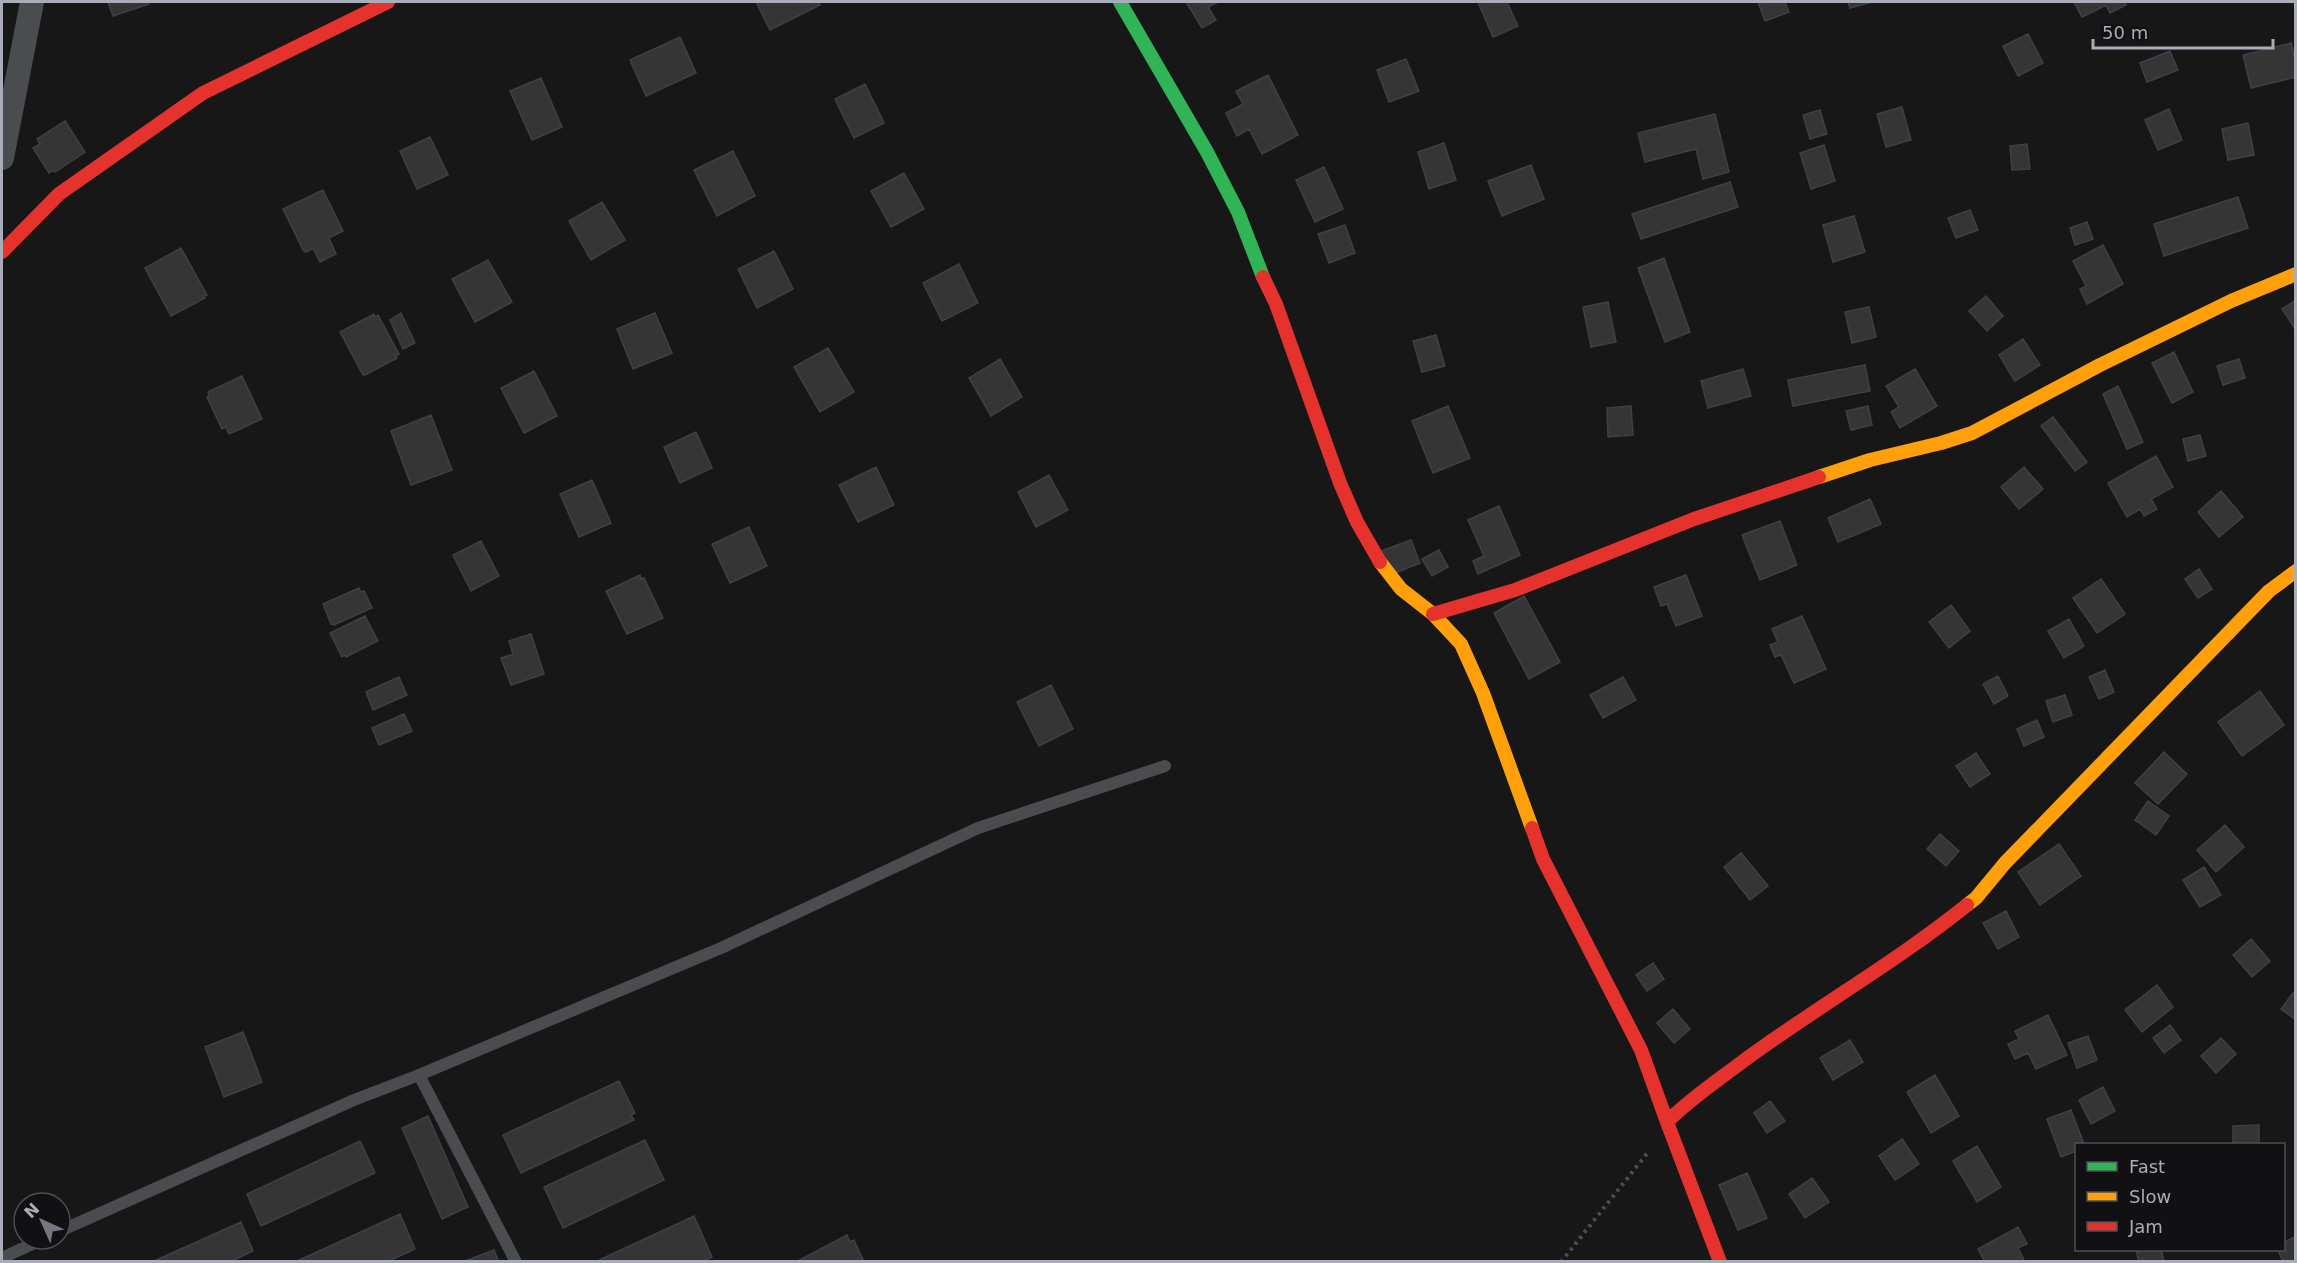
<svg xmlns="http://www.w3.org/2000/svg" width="2297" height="1263" viewBox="0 0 2297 1263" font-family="'DejaVu Sans',sans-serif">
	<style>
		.building { fill: #353536; stroke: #3f4043; stroke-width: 1.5 }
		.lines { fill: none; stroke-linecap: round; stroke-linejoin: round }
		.path { stroke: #4d4e52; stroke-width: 4; stroke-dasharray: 3 4.5; stroke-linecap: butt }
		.lane { stroke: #4b4c50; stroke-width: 12 }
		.street { stroke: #4b4c50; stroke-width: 24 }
		.fast { stroke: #30b455; stroke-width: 14 }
		.slow { stroke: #ff9f0a; stroke-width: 14 }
		.jam { stroke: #e5322d; stroke-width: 14 }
	</style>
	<rect width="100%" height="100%" fill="#171717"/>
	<!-- building -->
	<path class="building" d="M108,2H149V4L113,16Z
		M756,2H818L820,5L770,30Z
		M1186,2H1218L1208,7L1216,20L1202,28Z
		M1478,2H1507L1518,26L1493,37Z
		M1758,2H1785L1789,12L1765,21Z
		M1848,2H1872L1850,8Z
		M2074,2H2124L2126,5L2110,13L2106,5L2082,17Z
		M2028,34L2043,63L2018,76L2003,46Z
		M680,37L696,73L646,96L630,60Z
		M2291,43L2296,62V77L2251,88L2243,55Z
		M2170,51L2178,70L2147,82L2140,63Z
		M1406,59L1419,91L1389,102L1377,70Z
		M1268,75L1298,135L1262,154L1249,129L1237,136L1226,113L1243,104L1236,91Z
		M541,78L562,127L532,140L510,91Z
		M865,84L884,123L854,138L835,99Z
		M1902,107L1911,140L1886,147L1877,114Z
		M2169,109L2182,140L2158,150L2145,120Z
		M1820,110L1827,134L1810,139L1803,115Z
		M1715,114L1729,172L1703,179L1696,149L1645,162L1638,133Z
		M65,121L85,152L55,172L54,170L49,173L33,148L40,144L37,139Z
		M2248,123L2254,155L2228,160L2222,129Z
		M430,137L448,175L417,189L400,151Z
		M1444,143L1456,180L1429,189L1418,152Z
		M2027,144L2030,169L2012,170L2010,146Z
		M1824,145L1835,181L1811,189L1800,153Z
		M733,151L755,196L717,216L694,170Z
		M1531,165L1544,199L1502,216L1488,181Z
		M1324,167L1343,209L1315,222L1296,180Z
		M904,173L924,209L891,227L871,191Z
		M1730,182L1738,207L1641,239L1632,214Z
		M323,190L343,231L329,238L336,254L320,262L313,248L306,252L303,250L283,209Z
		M2238,197L2248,228L2164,256L2154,224Z
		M602,202L625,240L591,260L569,221Z
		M1970,210L1978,230L1956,238L1948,218Z
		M1854,216L1865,252L1833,262L1823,225Z
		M2087,222L2093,239L2075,245L2070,228Z
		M1345,225L1355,253L1329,263L1318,234Z
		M2103,245L2123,284L2087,304L2080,289L2086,286L2073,261Z
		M181,248L207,295L204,296L205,298L171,316L145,268Z
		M774,251L793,289L757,308L738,269Z
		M1664,258L1690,332L1665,342L1638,268Z
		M488,260L512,302L475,322L452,279Z
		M959,264L978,303L942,321L923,283Z
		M1986,296L2003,316L1987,331L1969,311Z
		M2296,300V330L2282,309Z
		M1608,302L1616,342L1591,347L1583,307Z
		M1869,307L1876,337L1852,343L1845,312Z
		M401,313L415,343L403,349L390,320Z
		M655,313L672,353L633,369L617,329Z
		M374,314L375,317L378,315L399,354L395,356L397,358L365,375H363L340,332Z
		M1436,335L1445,366L1422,372L1413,341Z
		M2023,339L2040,365L2015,381L1999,355Z
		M828,348L854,392L820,412L794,367Z
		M2174,352L2193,392L2172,403L2152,363Z
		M1000,359L1022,397L991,416L969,378Z
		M2239,359L2245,378L2223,385L2217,366Z
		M1865,365L1870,391L1793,406L1788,380Z
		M1743,369L1751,396L1708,408L1701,381Z
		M1915,369L1937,406L1900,428L1891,412L1899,407L1886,386Z
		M534,371L557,416L524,433L501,388Z
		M242,376L262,419L229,434L226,427L222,429L207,397L209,396L208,392Z
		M2118,386L2143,442L2127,449L2103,394Z
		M1448,406L1470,458L1433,473L1412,421Z
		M1631,406L1633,435L1608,437L1607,408Z
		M1868,406L1872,425L1851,430L1846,411Z
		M431,415L452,470L411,485L391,431Z
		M2053,417L2087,462L2075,471L2041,426Z
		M696,432L712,468L680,483L664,447Z
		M2200,435L2206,456L2188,461L2183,439Z
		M2156,456L2173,487L2151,499L2157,509L2144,516L2140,509L2127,517L2108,483Z
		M876,467L894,505L858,522L839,485Z
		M2024,467L2043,489L2019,509L2001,487Z
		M1049,475L1068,510L1036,527L1018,492Z
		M592,480L611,523L579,537L560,494Z
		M2221,491L2243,517L2219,537L2198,512Z
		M1870,499L1881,524L1838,542L1828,518Z
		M1499,506L1520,555L1478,574L1473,561L1484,556L1468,520Z
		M1780,521L1797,565L1760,580L1742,535Z
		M749,527L767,566L730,583L712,544Z
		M1411,540L1420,563L1390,575L1381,551Z
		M481,541L499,576L471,591L453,555Z
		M1439,550L1448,567L1432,576L1422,559Z
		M2199,569L2212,589L2198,598L2185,579Z
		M640,575L641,579L644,578L663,618L627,634L606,591Z
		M1686,575L1702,616L1676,626L1667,604L1661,606L1654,587Z
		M2101,579L2125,614L2097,633L2073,598Z
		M359,588L361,592L364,591L372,608L334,625L331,624L323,604Z
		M1524,596L1560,662L1529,679L1494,613Z
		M1951,605L1970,631L1949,648L1929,622Z
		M365,616L378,641L346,657L345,655L342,657L330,633Z
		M1802,616L1826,669L1794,683L1781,655L1775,657L1770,645L1778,642L1772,629Z
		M2069,619L2084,646L2064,658L2048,631Z
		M531,634L544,674L511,685L501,658L513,654L509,641Z
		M2105,670L2114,692L2099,699L2089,677Z
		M1998,676L2008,696L1994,704L1983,684Z
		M399,677L407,695L373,710L366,692Z
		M1623,677L1636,700L1603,718L1590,695Z
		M1051,685L1073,729L1039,746L1017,702Z
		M2260,691L2284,725L2242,756L2218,722Z
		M2065,695L2072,715L2053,722L2046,701Z
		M404,714L412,731L379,745L372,728Z
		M2037,720L2044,737L2024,746L2017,729Z
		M2164,752L2187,774L2158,804L2135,783Z
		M1976,753L1990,774L1970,787L1956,766Z
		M2148,801L2169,816L2156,835L2135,820Z
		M2225,825L2244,847L2216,872L2197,850Z
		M1940,834L1959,851L1946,866L1927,849Z
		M2059,844L2081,876L2040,905L2018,872Z
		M1741,853L1768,886L1750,900L1724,867Z
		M2204,867L2221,895L2200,907L2183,880Z
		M2006,911L2019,937L1998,949L1983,923Z
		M2251,939L2270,961L2252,977L2233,955Z
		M1653,963L1664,979L1647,991L1636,975Z
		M2157,985L2173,1007L2142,1032L2125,1010Z
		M2293,993L2296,995V1020L2281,1009Z
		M1673,1009L1690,1029L1674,1043L1657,1023Z
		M2048,1015L2067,1055L2036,1069L2028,1053L2015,1059L2008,1044L2019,1039L2015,1031Z
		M2170,1025L2181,1040L2164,1053L2153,1038Z
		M243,1032L262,1082L224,1097L205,1047Z
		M2088,1036L2097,1060L2077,1068L2068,1043Z
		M2221,1038L2236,1054L2216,1073L2201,1056Z
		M1850,1040L1863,1062L1833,1080L1820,1058Z
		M1935,1075L1959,1116L1931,1133L1907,1092Z
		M619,1081L635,1113L631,1115L634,1120L521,1173L503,1135Z
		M2103,1087L2115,1111L2091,1124L2079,1100Z
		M1770,1101L1785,1121L1767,1133L1754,1113Z
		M2071,1110L2084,1144H2076V1151L2061,1157L2047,1119Z
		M428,1116L468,1207L442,1219L402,1128Z
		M2259,1125V1144H2271H2233V1126Z
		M1902,1139L1919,1164L1895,1180L1879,1156Z
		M645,1140L664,1180L563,1228L544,1187Z
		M360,1141L375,1173L261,1226L247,1194Z
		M1977,1146L2001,1187L1977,1202L1953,1161Z
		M1747,1173L1767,1218L1738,1230L1719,1185Z
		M1812,1178L1829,1202L1805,1218L1789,1194Z
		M400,1214L415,1249L387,1262H295Z
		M694,1216L712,1257L702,1262H595Z
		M241,1222L253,1251L230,1262H152Z
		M2018,1227L2027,1244L2018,1248L2025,1262H1985L1978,1249Z
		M847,1235L850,1242L854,1240L864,1262H796Z
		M2295,1237L2296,1262H2283L2278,1250H2284V1242Z
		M494,1250L499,1262H465V1261Z
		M2136,1250H2161L2164,1261L2139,1262Z"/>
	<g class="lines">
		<!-- path -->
		<path class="path" d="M1561,1262L1649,1151"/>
		<!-- lane -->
		<path class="lane" d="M419,1075L721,948L978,828L1165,766
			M60,1231L354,1100L419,1075L516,1262
			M2,1258L43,1239"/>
		<!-- street -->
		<path class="street" d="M2,158L32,2"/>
		<!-- fast -->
		<path class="fast" d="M1120,2L1207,152L1238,212L1263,277"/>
		<!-- slow -->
		<path class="slow" d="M1819,477L1870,460L1941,443L1972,433L2100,365L2231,301L2296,274
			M1380,562L1401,589L1433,614L1461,644L1483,693L1532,828
			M1967,905L1976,898L2005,863L2269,591L2296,571"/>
		<!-- jam -->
		<path class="jam" d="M2,252L59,194L203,93L388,2
			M1263,277L1276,304L1340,483L1357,522L1380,562
			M1433,614L1515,590L1694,519L1819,477
			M1532,828L1543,859L1641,1050L1667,1122
			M1720,1262L1667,1122C1689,1100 1714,1083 1738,1065C1813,1009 1895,963 1967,905"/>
	</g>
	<!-- border -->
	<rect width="2297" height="1263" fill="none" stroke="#a8adb8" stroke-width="6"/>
	<!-- legend -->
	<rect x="2075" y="1143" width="210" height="108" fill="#111113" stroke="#4d4f55" stroke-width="1.5"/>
	<rect x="2087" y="1162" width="30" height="9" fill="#30b455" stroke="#4d4f55" stroke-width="1.5"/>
	<text x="2129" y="1173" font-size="18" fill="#a8adb8">Fast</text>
	<rect x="2087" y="1192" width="30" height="9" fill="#ff9f0a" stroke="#4d4f55" stroke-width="1.5"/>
	<text x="2129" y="1203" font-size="18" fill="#a8adb8">Slow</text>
	<rect x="2087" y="1222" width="30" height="9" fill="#e5322d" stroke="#4d4f55" stroke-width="1.5"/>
	<text x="2129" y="1233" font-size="18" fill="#a8adb8">Jam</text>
	<!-- north arrow -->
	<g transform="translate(42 1221) rotate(315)"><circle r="28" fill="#111113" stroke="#4d4f55" stroke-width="1.5"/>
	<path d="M0-4.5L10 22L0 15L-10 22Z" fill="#757880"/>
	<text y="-9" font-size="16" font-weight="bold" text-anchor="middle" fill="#a8adb8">N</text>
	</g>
	<!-- scale -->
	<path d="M2093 39v9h180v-9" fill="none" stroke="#a8adb8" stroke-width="3"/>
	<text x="2102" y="39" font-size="18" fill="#a8adb8" stroke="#111113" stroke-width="4.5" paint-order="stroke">50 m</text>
</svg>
